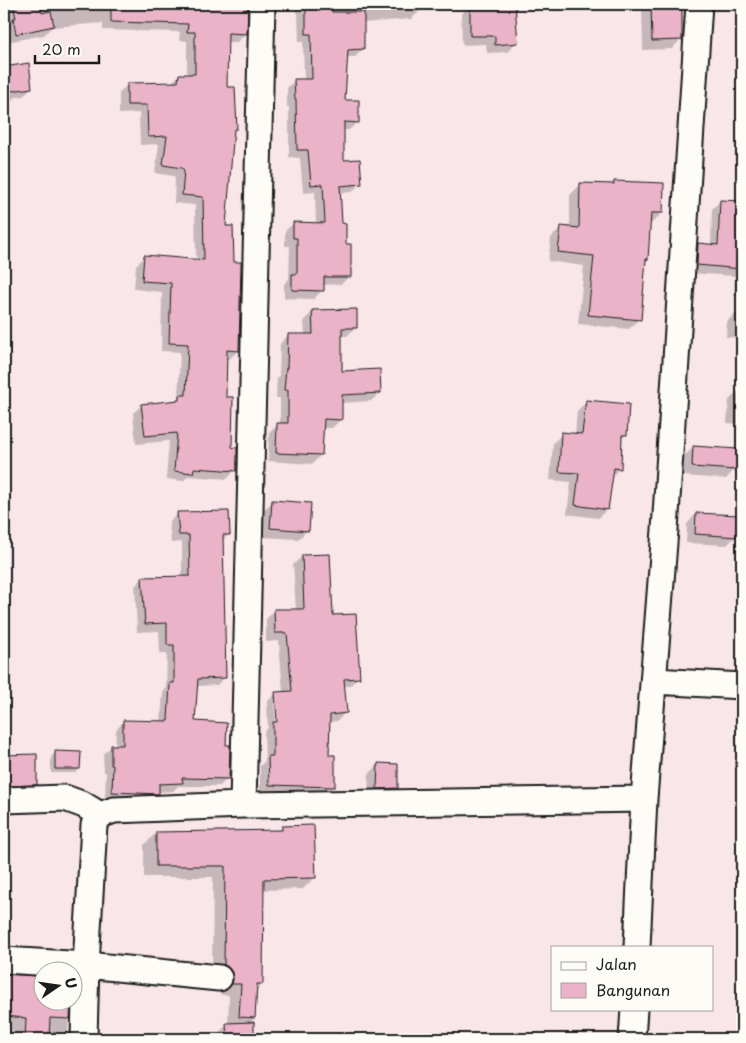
<svg xmlns="http://www.w3.org/2000/svg" width="746" height="1043" viewBox="0 0 746 1043" font-family="'Playpen Sans',sans-serif">
	<style>
		.shadow { fill: #0003; fill-rule: evenodd }
		.building { fill: #ebb3c8; stroke: #1c1c1c }
		.lines { fill: none; stroke-linecap: round; stroke-linejoin: round }
		.minor-casing { stroke: #1c1c1c; stroke-width: 29 }
		.minor { stroke: #fdfcf7; stroke-width: 25 }
	</style>
	<rect width="100%" height="100%" fill="#f8e6e9"/>
	<filter id="ink" filterUnits="userSpaceOnUse"><feTurbulence type="fractalNoise" baseFrequency=".02" numOctaves="2"/><feDisplacementMap in="SourceGraphic" scale="10" xChannelSelector="R" yChannelSelector="G"/><feConvolveMatrix kernelMatrix="1 2 1 2 8 2 1 2 1" color-interpolation-filters="sRGB"/></filter>
	<g filter="url(#ink)">
		<!-- shadow -->
		<path class="shadow" d="M4,4H246V33L237,42H227L226,88L236,128L233,131L224,228L238,351L229,359H226L224,398L230,448L235,470L227,479L188,476L183,481L166,479L169,441L136,444L133,413L142,405L175,402L178,398L180,352L161,351L162,292L134,289L136,265L145,257L196,261L195,205L174,203L175,179L174,176L155,173L159,144L140,145L139,113L119,114V93L128,84H170L179,75H187V41L179,40L180,32L103,30V23L52,27L44,35L7,42L5,28L7,26Z
			M295,4H419L420,11L411,19L362,23L363,49L355,57H346L344,101L358,122L349,130H342L343,162L360,183L352,192L339,193L340,225L350,276L341,284L322,285V290L314,299L284,298V284L289,279L290,246H285V231L294,223L316,224L315,192L303,193L300,158L289,157V107H287V88L295,80H304L303,42H299L298,13H296Z
			M514,4L516,43L507,52L487,53L486,44L462,45L461,14L470,5Z
			M642,4H680L681,39L672,49L643,50Z
			M28,65L31,88L23,96L15,97L7,106H4V68Z
			M614,183L662,213L652,223H649L647,259L644,261L639,319L629,329L578,324L584,266L548,261L551,238L561,228L570,229V195L580,185H611Z
			M720,201L742,202V295L734,296L735,276L689,273L690,253L698,245L711,246L712,209Z
			M313,312L356,327L347,336H341V372L380,393L371,401L341,403V419L332,428H323L321,455L312,464L268,461L269,433L278,424H280V398H276L277,378L279,376L280,344L288,335H305L304,320Z
			M735,313L742,314V338L726,337L727,322Z
			M738,391L742,392V424L727,423L729,400Z
			M586,402L625,435L621,440L620,468L611,477L607,509L598,518L567,514L571,482L550,480L553,443L562,434L575,435L577,411Z
			M694,447L735,469L726,479L683,476L684,456Z
			M272,502L308,530L298,539L261,537L263,511Z
			M178,513L229,534L222,541L225,677L217,685L197,686L194,722L224,746L228,778L220,786H178L173,791L158,792L149,801L105,800L106,772H104L103,754L112,746H115L116,730L124,721L161,722L163,692L166,689L167,653H160L159,631L137,632L135,586L143,578L182,577V542L171,543L169,522Z
			M696,514L736,536L727,545L686,543L687,524Z
			M302,556L331,616L358,677L350,686H343L346,712L337,721L328,722V757L334,786L325,795L260,794V766L265,761L264,732L268,728L267,702L276,693H283L279,641L266,642V619L275,610H296L293,565ZM274,700H277L279,728H276Z
			M56,752L79,769L75,773H51V757Z
			M36,755V784L28,792L4,793V756Z
			M378,765L396,788L387,797H368L369,774Z
			M283,827L315,877L303,889L262,890V984L256,990L254,1018L248,1024H253V1039H214V1037L228,1024L229,995H221V985L212,977L213,877H144V845L156,833L278,832Z
			M4,976L42,978V1000H69L68,1039H4Z"/>
		<!-- building -->
		<path class="building" d="M13,4H40L42,13L51,11L54,26L16,34L13,18H16Z
			M111,4H248L247,34L228,33L227,87H235L237,129H234L226,226H233L234,262H241L239,351L227,350L226,397H233L232,447L237,448V471L194,468L193,473L174,471L177,433L145,436L141,404L179,400V395H186L188,344L169,343L171,283L142,281L144,255L204,260L203,197L182,195L184,170L182,168L163,165L167,136L148,137L147,105H127V83L178,82L179,74H195V32H187L188,24L111,22Z
			M470,4H515L518,43L495,45V36H470Z
			M651,4H682V40L652,41Z
			M332,8V12H364V49L348,50L345,100H359V123L344,122V160L360,159L362,184L340,186L342,223L346,224V244H351V277H324V291L292,290V274H297V238H293V222L325,223L323,184L311,185L308,150H297L296,99H295L294,79H312L311,34H306V9Z
			M29,63L32,88L4,92V67Z
			M614,181L664,183L663,213H651L648,260L646,259L641,320L588,315L594,256L558,252L561,226L579,228L580,183L614,184Z
			M720,200L742,201V269L697,265L698,243L718,245Z
			M357,309V328H342V371L380,369L381,393L342,395V420L324,419L322,455L276,453L277,423H288V390H284L286,368H287L288,334H313L312,310Z
			M586,400L629,404L627,435H622L621,469L614,468L608,510L575,505L579,473L559,472L561,432L582,434Z
			M693,446L738,449L736,470L692,467Z
			M272,500L311,503L309,531L270,528Z
			M229,511L230,535H223L226,678L198,679L195,721L227,723L226,745H230L229,779L182,778L183,783L159,784V794L112,792L113,765H111V745H123V720L168,721L170,683H174V645H167V623L145,624L142,577L190,576L189,535H179L177,512Z
			M696,513L739,515L738,537L695,534Z
			M330,554L333,615L356,614L360,678L344,679L347,713L330,715L329,755H335V787L269,785L268,756H273V722H277L275,692L292,691L287,633H275L274,609H304L302,555Z
			M55,751L81,752L80,769H55Z
			M37,754V785L4,786V755Z
			M378,763L398,764V788L377,789Z
			M314,825L316,878L264,879L263,984H257L255,1018L239,1017L241,984H232L233,979L232,973L228,967L224,965L225,866H156V832L282,830V826Z
			M4,974L38,976V1000H71L70,1019L50,1018L49,1039H25L26,1018L4,1016Z
			M254,1022V1039H227L226,1023Z"/>
		<g class="lines">
			<!-- minor casing -->
			<g class="minor-casing">
				<path id="minor" d="M654,681L742,686
					M4,800L65,798L84,805L100,815
					M243,805L644,799L665,530L699,4
					M637,947L644,799
					M4,960L86,965L219,978
					M84,1039L86,965L94,825L100,815L114,810L243,805L262,4
					M632,1039L634,1009"/>
			</g>
			<!-- minor -->
			<use href="#minor" class="minor"/>
		</g>
	</g>
	<!-- margin -->
	<rect width="746" height="1043" fill="none" stroke="#fdfcf7" stroke-width="20"/>
	<rect x="10" y="10" width="726" height="1023" fill="none" stroke="#1c1c1c" stroke-width="2" filter="url(#ink)"/>
	<!-- legend -->
	<rect x="551" y="946" width="162" height="65" fill="#fdfcf7" stroke="#a3a29f"/>
	<rect x="561" y="962" width="25" height="8" fill="#fdfcf7" stroke="#a3a29f"/>
	<text x="596" y="970" font-size="15" fill="#1c1c1c">Jalan</text>
	<rect x="561" y="983" width="25" height="15" fill="#ebb3c8" stroke="#a3a29f"/>
	<text x="596" y="996" font-size="15" fill="#1c1c1c">Bangunan</text>
	<!-- north arrow -->
	<g transform="translate(58 986) rotate(77)"><circle r="24" fill="#fdfcf7" stroke="#a3a29f"/>
	<path d="M0-4L9 19L0 12L-9 19Z" fill="#1c1c1c"/>
	<text y="-8" font-size="14" font-weight="bold" text-anchor="middle" fill="#1c1c1c">U</text>
	</g>
	<!-- scale -->
	<path d="M35 55v8h64v-8" fill="none" stroke="#1c1c1c" stroke-width="2.5"/>
	<text x="42" y="55" font-size="15" fill="#1c1c1c" stroke="#fdfcf7" stroke-width="4" paint-order="stroke">20 m</text>
</svg>
